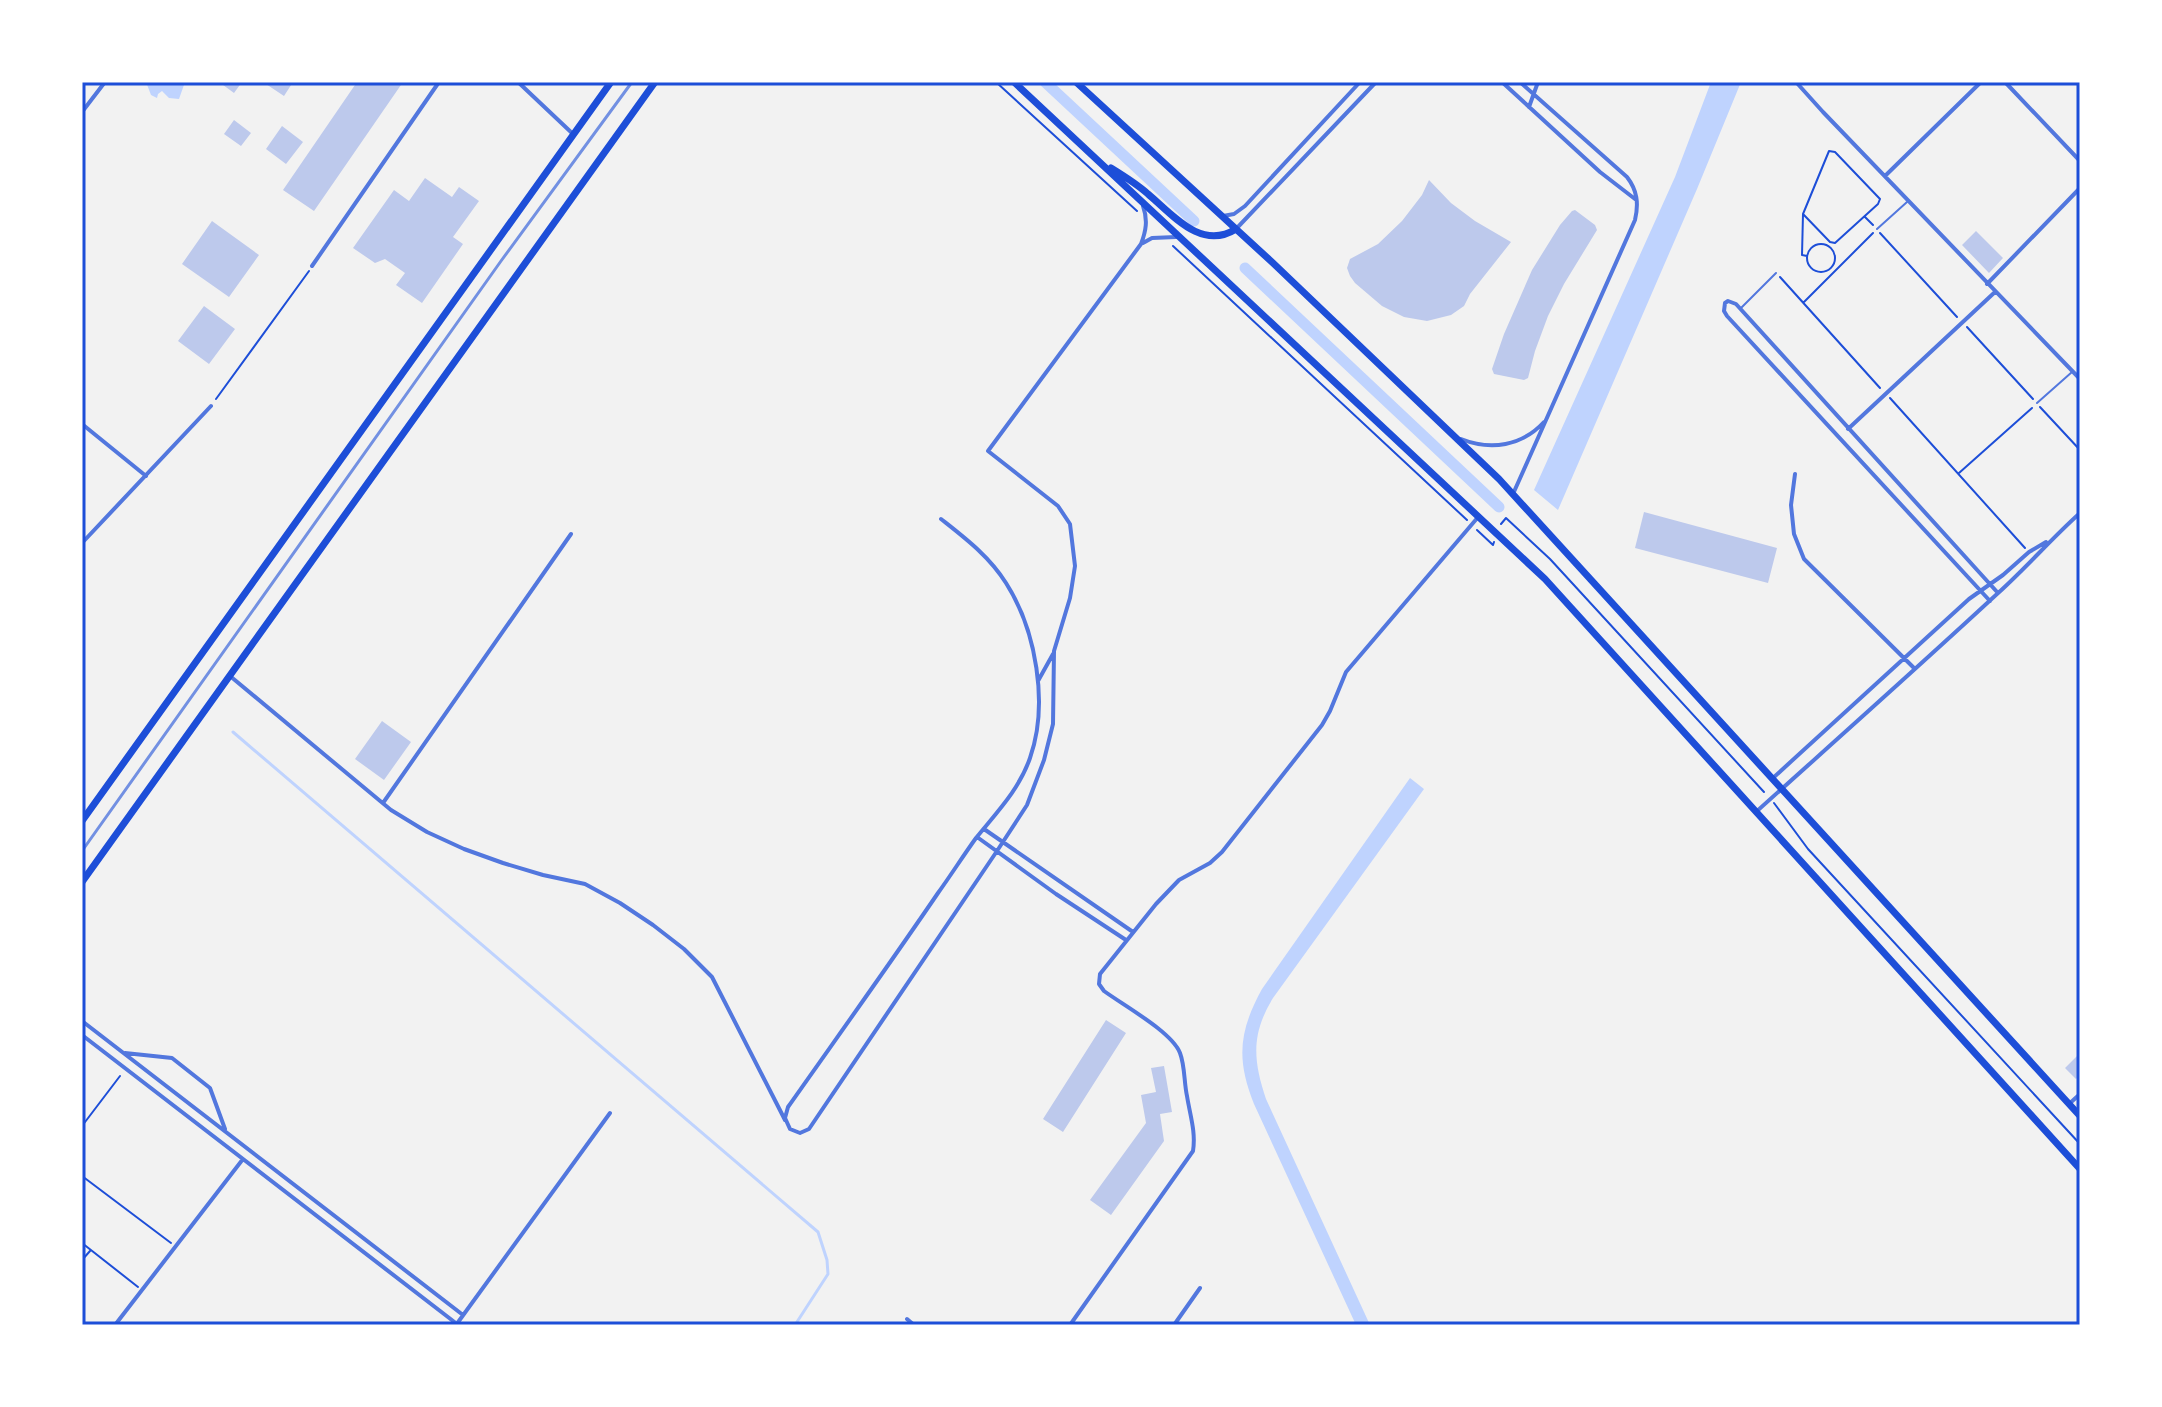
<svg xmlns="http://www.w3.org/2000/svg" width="2162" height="1407" viewBox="0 0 2162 1407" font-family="Rubik,sans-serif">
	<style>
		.water { fill: #bfd3fe }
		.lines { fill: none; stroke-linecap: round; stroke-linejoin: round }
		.stream { stroke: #bfd3fe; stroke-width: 3 }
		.canal { stroke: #bfd3fe; stroke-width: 11 }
		.building { fill: #bdc9ec }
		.path { stroke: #1d4ed8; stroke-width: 2 }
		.service { stroke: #5277de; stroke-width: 2 }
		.minor { stroke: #5277de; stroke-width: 4 }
		.primary { stroke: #1d4ed8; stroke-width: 7 }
		.rail { stroke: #7290e2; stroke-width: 3 }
		.neatline { fill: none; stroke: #1d4ed8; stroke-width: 3 }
	</style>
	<rect width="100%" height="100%" fill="#f2f2f2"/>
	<!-- water -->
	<path class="water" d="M146,82H185L179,99L169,98L162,91L158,94L157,98L151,95Z
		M1711,82H1741L1697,189L1558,510L1534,490L1675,177Z
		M1410,778L1424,789L1273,998C1251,1034 1253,1060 1266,1099L1370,1325H1356L1254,1104C1236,1059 1239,1031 1262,989Z"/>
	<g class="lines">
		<!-- stream -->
		<path class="stream" d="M233,732L818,1232L827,1260L828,1274L795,1325"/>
		<!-- canal -->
		<path class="canal" d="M1045,82L1194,221
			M1245,268L1499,507"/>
	</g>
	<!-- building -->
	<path class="building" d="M219,82H242L234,93Z
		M263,82H293L284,96Z
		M357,82H403L314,211L283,190Z
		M234,120L251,133L241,146L224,134Z
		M282,126L303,142L286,164L266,149Z
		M425,178L452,197L459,187L479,201L453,237L463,244L422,303L396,285L405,273L385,259L375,263L353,248L394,190L409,201Z
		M1429,180L1451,203L1475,221L1511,242L1470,294L1464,306L1451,315L1427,321L1404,317L1382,306L1355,283L1350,276L1347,268L1350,259L1378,244L1402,221L1422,195Z
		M1575,210L1595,225L1597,230L1564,284L1548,316L1535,351L1528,378L1524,380L1494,374L1492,369L1504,334L1532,270L1560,225L1572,211Z
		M212,221L259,255L229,297L182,264Z
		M1976,231L2003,258L1989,273L1962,245Z
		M204,306L235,329L209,364L178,341Z
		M1644,512L1777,548L1768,583L1635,548Z
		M382,721L411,742L384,780L355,759Z
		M1106,1020L1126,1033L1063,1132L1043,1119Z
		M2078,1055L2080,1057V1075L2076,1079L2065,1068Z
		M1164,1066L1172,1112L1160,1114L1164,1141L1111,1215L1090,1200L1146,1123L1141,1095L1156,1092L1151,1068Z"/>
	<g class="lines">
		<!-- path -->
		<path class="path" d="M996,82L1137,211
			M1803,214L1830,242L1835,243L1878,204L1880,199L1835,152L1829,151L1803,214L1802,255L1807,256
			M1865,217L1873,225
			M1880,233L1957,317
			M1807 258a14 14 0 1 1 28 0a14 14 0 1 1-28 0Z
			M1173,246L1467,520
			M1780,277L1880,388
			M1804,302L1873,233
			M1967,327L2033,399
			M1890,398L2025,548
			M216,399L309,271
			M2040,407L2080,450
			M1959,473L2032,408
			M1501,524L1506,518L1550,559L1764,792
			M1477,530L1493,545L1494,542
			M1774,803L1808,849L2080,1144
			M82,1126L120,1076
			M82,1176L171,1243
			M82,1243L138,1287
			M82,1260L90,1251"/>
		<!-- service -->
		<path class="service" d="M1877,229L1907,202
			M1741,308L1776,273
			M2037,403L2072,372"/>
		<!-- minor -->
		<path class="minor" d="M518,82L573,134
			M1502,82L1600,172L1635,199
			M1796,82L1823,112L2080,379
			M2005,82L2080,161
			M1529,107L1538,82
			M82,112L105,82
			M1885,176L1981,82
			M1223,216L1234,214L1245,206L1360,82
			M1236,229L1376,82
			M1143,243L1152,238L1176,237
			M312,266L439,82
			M1987,284L2080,188
			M82,424L146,476
			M1848,429L1995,292
			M1461,439C1491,451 1522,446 1544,422
			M1795,474L1791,505L1794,534L1804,559L1914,668
			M1513,494L1635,220C1639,203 1637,190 1627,177L1520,82
			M941,519C965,538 989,556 1006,583C1036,630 1049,704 1030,758C1019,790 996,813 976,838C963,856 951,875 938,893C889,965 838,1036 788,1107L785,1118L790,1129L800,1133L809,1129L997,851L1027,805L1044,760L1053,724L1054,651L1070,598L1075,566L1070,524L1058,506L988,451L1141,244C1146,231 1148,220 1143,206
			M82,543L211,406
			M1990,601L1727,316L1724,311L1725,303L1728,301L1736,304L1998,593
			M230,676L391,810L427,832L464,849L503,863L543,875L585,884L620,903L653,925L684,949L712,977L785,1120
			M1038,681L1053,654
			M1773,778L1969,599L2003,575L2029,552L2046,542
			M383,803L571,534
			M1756,812C1836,740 1917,668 1997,594C2026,568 2051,539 2080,513
			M984,829L1133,932
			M977,837L1056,894L1126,940
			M82,1021L463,1315
			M82,1035L457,1324
			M125,1053L172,1058L210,1088L225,1129
			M2069,1104L2080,1094
			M907,1319L914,1325
			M115,1325L243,1159
			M456,1325L610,1113
			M1070,1325L1193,1151C1196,1132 1190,1115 1187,1096C1184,1083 1185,1066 1180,1053C1172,1032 1123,1005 1104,991L1099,984L1100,974L1156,904L1179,880L1210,863L1222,852L1322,725L1330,711L1346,672L1479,516
			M1174,1325L1200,1288"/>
		<!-- primary -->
		<path class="primary" d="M1014,82L1545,579L2080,1169
			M1076,82L1273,263L1499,479L2080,1116
			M1111,168C1124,176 1137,184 1148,194C1173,215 1201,251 1236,229
			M82,821L611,82
			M82,882L655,82"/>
		<!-- rail -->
		<path class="rail" d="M82,851L501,261L632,82"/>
	</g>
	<!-- border -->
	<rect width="2162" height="1407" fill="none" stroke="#ffffff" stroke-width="168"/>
	<rect x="84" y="84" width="1994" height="1239" class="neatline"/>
</svg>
